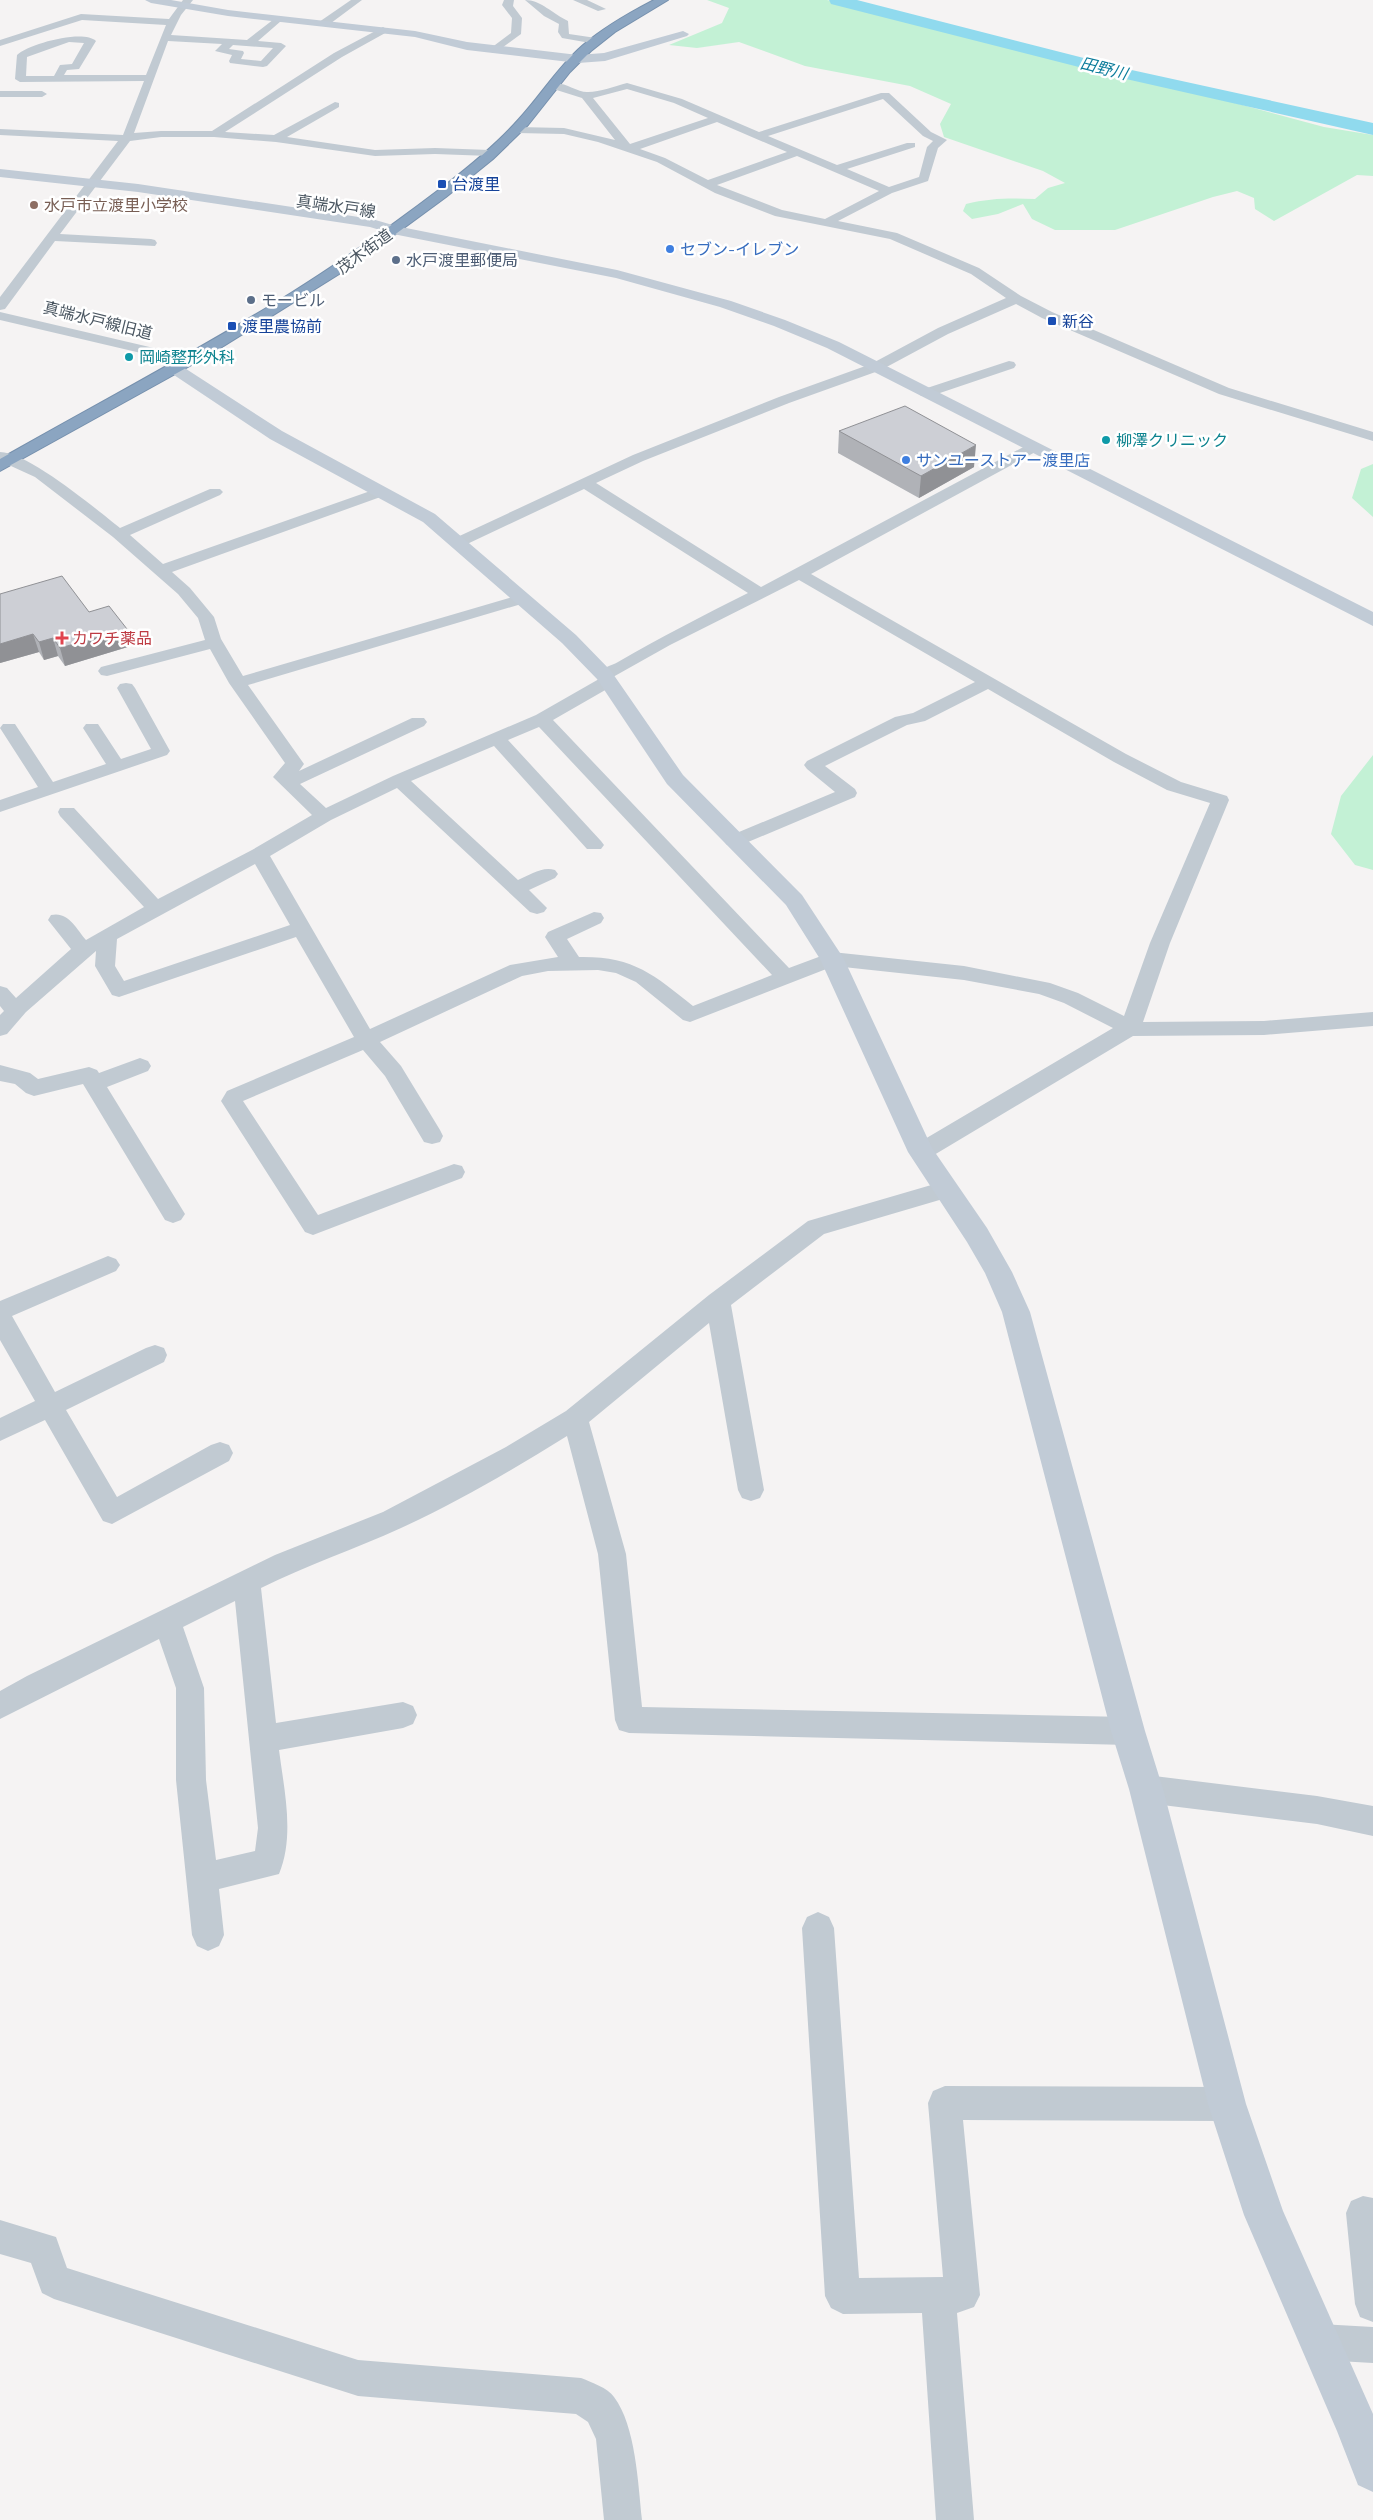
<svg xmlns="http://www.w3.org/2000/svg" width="1373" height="2520" viewBox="0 0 1373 2520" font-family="'Exo 2','Noto Sans JP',sans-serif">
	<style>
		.green { fill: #c3f1d5 }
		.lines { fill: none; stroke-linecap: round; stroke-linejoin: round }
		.river { fill: #90daee; fill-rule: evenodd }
		.highway-casing { stroke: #7690ad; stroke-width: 2 }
		.street { fill: #c1cad2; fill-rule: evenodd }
		.secondary { fill: #c1cbd6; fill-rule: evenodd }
		.highway { fill: #8ba5c1; fill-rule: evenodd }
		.wall { fill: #b0b2b7 }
		.shaded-wall { fill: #909195 }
		.building { fill: #cdcfd5; stroke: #909195 }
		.transit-dot { fill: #1a4fb4; stroke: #fff; stroke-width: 2 }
		.education-dot { fill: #8d6e63; stroke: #fff; stroke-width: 2 }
		.shop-dot { fill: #3f7fe0; stroke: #fff; stroke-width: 2 }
		.service-dot { fill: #5c6f8a; stroke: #fff; stroke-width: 2 }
		.culture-dot { fill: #0f9aa8; stroke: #fff; stroke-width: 2 }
		.health-dot { fill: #e0444e; stroke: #fff; stroke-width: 2 }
		.labels { text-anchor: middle; stroke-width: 5; stroke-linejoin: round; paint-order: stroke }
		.far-water-label { font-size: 16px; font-style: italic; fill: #0c7c9b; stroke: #fff }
		.far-transit-label { font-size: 16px; fill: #164399; stroke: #fff; text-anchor: start }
		.far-education-label { font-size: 16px; fill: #785e54; stroke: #fff; text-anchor: start }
		.far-street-label { font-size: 16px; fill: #4a5661; stroke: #fff }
		.far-shop-label { font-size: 16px; fill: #366cbe; stroke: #fff; text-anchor: start }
		.far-service-label { font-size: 16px; fill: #4e5e75; stroke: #fff; text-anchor: start }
		.far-culture-label { font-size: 16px; fill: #0d838f; stroke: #fff; text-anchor: start }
		.far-health-label { font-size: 16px; fill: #be3a42; stroke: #fff; text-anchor: start }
	</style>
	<rect width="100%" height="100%" fill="#f5f3f3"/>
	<!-- green -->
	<path class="green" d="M707,0H827L964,36L1213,97L1324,127L1373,135V176L1357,175L1274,221L1255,209L1254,198L1237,191L1213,197L1115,230H1055L1032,219L1023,204L998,214L972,219L963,211L966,204C990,198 1011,198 1035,199L1048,188L1065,183L1043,171L944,137L940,124L951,104L910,86L805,66L739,42L697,48L669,45L722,23L729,8Z
		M1373,464V517L1352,498L1361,469Z
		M1373,755V870L1355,865L1331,834L1341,796Z"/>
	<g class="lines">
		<!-- river -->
		<path class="river" d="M829,0H857L1127,69L1373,123V135L1126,79L831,4Z"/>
		<!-- highway casing -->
		<g class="highway-casing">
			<path id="highway" d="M654,0H668L615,32L591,51L570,72L528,125L493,159L446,197L352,266L206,357L0,471V459C97,404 196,352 291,293C344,260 394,224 444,186C470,166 497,144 519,119C541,95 558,67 582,46C604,27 629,13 654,0Z"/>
		</g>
		<!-- street -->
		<path class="street" d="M183,0H193L181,15L171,35L247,40L278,16L281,17V21L258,41L281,43L286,46L267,66L263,67L230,63L229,61L232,55L215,51L222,44L168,41L134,133L161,131H212L334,53L383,27L388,30L387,32L342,57L225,132L274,135L335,102L339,103V107L287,137L375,150L435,148L490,150L496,153L490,156L435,154L375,156L276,142L214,137H161L130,141L60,234L151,239L155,240L157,243L155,246L55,241L5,309L0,310V297L118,141L0,135V129L123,135L144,81L20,82L15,79L17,55C29,44 83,29 96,41L79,69L67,70L64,75H146L166,25L82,20L0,46V40L81,14L169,19ZM69,42L84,43L72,64L60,65L54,76H26L27,57ZM233,45L273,48L261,61L241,59L244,53L243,51L229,49Z
			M351,0H362L327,26H319V22Z
			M504,0H514L513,6L522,18L521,34L495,53L491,52V48L511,33L512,18L502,5Z
			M525,0C541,0 553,14 568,21L569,34L596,38L601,41L596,44L562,38L558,32L559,24L544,16Z
			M573,0H587L606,9L598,11Z
			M627,83L682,99L759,132L881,93H889L931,132L947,140L938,148L928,181L892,193L838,221L897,233L979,268L1021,296L1052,312L1229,388L1373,432V441L1219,394L1042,318L1016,304L948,334L881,370L789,403L643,461L596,483L761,587L1029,444H1039L1041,447L1039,450L811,574L1126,754L1181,782L1227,796L1229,800L1170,943L1143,1022L1264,1021L1373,1012V1026L1264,1035L1133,1036L929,1158L921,1160L913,1158L910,1152L913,1146L1113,1028L1064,1003L1039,994L964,980L834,966L690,1022L683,1020L636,982L616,973L598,970L548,971L522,976L380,1042L401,1066L440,1130L443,1136L440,1142L432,1144L424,1142L385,1076L363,1050L243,1101L318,1215L454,1164L462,1166L465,1172L462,1178L313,1235L305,1232L221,1101L227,1091L354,1037L296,937L119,997L112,995L95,966L96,951L26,1012L7,1034L0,1036V1015L4,1011L0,1006V986L7,988L16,998L71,949L48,920L51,915C68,911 76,928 86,940L144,907L60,816L58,812L60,808H74L158,899L252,850L312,815L273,777L285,763L229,683L210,649L107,676L101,675L98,671L101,667L205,640L198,618L178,594L113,537L35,477L0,461V452C28,452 96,509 120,528L210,489H220L223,492L220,495L130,535L163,564L376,489H386L389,492L386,495L172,572L190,588L214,617L221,639L243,676L516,596H528L530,599L528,602L248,685L304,764L299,771L412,718H424L427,722L424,726L300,784L326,808L393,776L536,715L599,679L595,675C600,668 611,666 618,662C661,637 704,615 748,593L584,489L465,545H453L451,542L453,539L633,455L779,397L871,364L938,328L1006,298L971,274L890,239L775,216L715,193L657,162L598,142L564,134L517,133L511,130L517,127L564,128L615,140L582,98L547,87C558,76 576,93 588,92C600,92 615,86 627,83ZM627,89L674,103L708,118L630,144L593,98ZM883,99L923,136L933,141L927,147L919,177L889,187L847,169L915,147V143H907L837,165L768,136ZM717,122L787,152L708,180L665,158L640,149ZM797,156L879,191L825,219L782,210L717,185ZM799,580L975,682L913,713L895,717L807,761L804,765L807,769L835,792L727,837L724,841L727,845H741L855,797L857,793L855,789L825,766L907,725L925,721L988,689L1114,762L1167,790L1210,803L1150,943L1124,1016L1078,993L1050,983L964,966L832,952L789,968L553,720L614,685L617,681L613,677L670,645ZM539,727L772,975L693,1006C653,974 633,956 579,957L567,939L601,923L604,918L601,913L594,912L548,932L545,937L558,957L510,965L370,1029L270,856L331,820L397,788L530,912L537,914L544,912L547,908L529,890L555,878L558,874L555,870C542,866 530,875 518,880L411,781L494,746L587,849H601L604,845L601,841L508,740ZM255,864L290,925L124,981L115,966L117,939Z
			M0,91H42L47,94L42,97H0Z
			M0,312L188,356L195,360L188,364L0,320Z
			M1009,361L1014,362L1016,365L1014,368L931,396H921L919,393L921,390Z
			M126,683L132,684L135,688L170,751L167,755L0,812V800L38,787L0,728L3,724H15L53,782L106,764L83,728L86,724H98L121,759L151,749L117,688L120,684Z
			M140,1058L148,1061L151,1066L148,1071L107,1087L185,1214L181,1220L173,1223L165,1220L83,1084L34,1096L26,1093L15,1084L0,1081V1065L30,1073L38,1079L89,1067L97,1070L99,1073Z
			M945,1181L953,1184L956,1190L953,1196L824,1234L731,1305L764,1490L760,1498L751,1501L742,1498L738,1490L709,1323L589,1422L626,1554L642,1707L1128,1717L1138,1721L1143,1731L1138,1741L1128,1745L629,1733L619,1730L615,1720L598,1554L567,1436C514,1469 458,1502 401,1528C355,1549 307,1565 261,1588L276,1723L403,1702L413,1706L417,1715L413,1724L403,1728L279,1750C284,1790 295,1835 279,1874L219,1889L224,1935L219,1946L208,1951L197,1946L192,1935L176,1780V1688L159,1639L0,1719V1691L27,1676L275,1555L383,1512L506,1447L566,1411L709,1295L808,1221ZM235,1601L258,1828L255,1851L216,1860L206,1780L204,1688L183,1627Z
			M108,1256L116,1259L120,1265L116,1271L12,1316L55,1392L146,1348L155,1345L164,1348L167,1355L164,1362L66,1410L117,1497L211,1445L220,1442L229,1445L233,1453L229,1461L112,1524L103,1521L45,1420L0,1441V1418L35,1401L0,1340V1301Z
			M1146,1775L1317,1796L1373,1806V1836L1317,1824L1146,1803L1136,1799L1131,1789L1136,1779Z
			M818,1912L829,1917L834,1928L859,2278L943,2277L928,2103L933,2091L945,2086L1227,2087L1239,2092L1244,2104L1239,2116L1227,2121L963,2120L980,2295L974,2307L957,2313L974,2520H936L922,2313L843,2314L831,2308L825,2296L802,1928L807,1917Z
			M1363,2196L1373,2198V2322L1360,2317L1355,2304L1346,2213L1351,2201Z
			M0,2220L56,2237L67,2268L358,2360L581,2378C591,2382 608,2388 614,2397C636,2426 638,2484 642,2520H604L596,2439L588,2422L576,2414L358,2396L54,2299L42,2293L31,2263L0,2254Z
			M1320,2324L1373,2327V2363L1320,2360L1307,2355L1302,2342L1307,2329Z"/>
		<!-- secondary -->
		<path class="secondary" d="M145,0H171L228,10L415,31L467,42L578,55L604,53L683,31L689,34L687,36L605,61L578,63L467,50L415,37L228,16L151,3Z
			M0,169L138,184L372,219L396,226L617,270L731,301L785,320L839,342L1373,612V626L827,348L774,326L720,307L616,278L393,234L370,227L138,192L0,177Z
			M174,363L180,365L282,431L435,514L576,635L611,671L683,775L802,895L844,959L932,1148L987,1228L1012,1272L1030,1312L1145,1731L1163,1789L1246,2104L1283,2211L1373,2414V2492L1358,2485L1337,2431L1244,2215L1208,2104L1129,1789L1111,1731L1002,1312L985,1273L967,1242L908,1152L820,959L786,905L667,784L597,679L562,643L423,522L270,439L168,371L166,368L168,365Z"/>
		<!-- highway -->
		<use href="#highway" class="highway"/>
	</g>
	<!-- wall -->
	<path class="wall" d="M839,431L974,467L919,498L838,453Z
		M0,594L89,612L131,646L65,666L58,656L44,660L39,652L0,663Z"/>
	<!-- shaded-wall -->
	<path class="shaded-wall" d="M976,445L974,467L919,498L921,476Z
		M127,629L131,646L65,666L60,648Z
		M33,634L39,652L0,663V644Z
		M53,638L58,656L44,660L39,642Z"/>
	<!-- building -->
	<path class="building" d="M905,406L976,445L921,476L839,431Z
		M62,576L89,612L109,606L127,629L60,648L53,638L39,642L33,634L0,644V594Z"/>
	<!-- markers -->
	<g class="transit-dot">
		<rect x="437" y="179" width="10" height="10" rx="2.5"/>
		<rect x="1047" y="316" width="10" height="10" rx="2.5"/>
		<rect x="227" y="321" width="10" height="10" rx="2.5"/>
	</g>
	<circle class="education-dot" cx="34" cy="205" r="5"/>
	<g class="shop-dot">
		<circle cx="670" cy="249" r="5"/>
		<circle cx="906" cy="460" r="5"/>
	</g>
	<g class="service-dot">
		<circle cx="396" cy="260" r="5"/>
		<circle cx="251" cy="300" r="5"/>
	</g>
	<g class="culture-dot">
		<circle cx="129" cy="357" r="5"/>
		<circle cx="1106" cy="440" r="5"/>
	</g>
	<path class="health-dot" d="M59.5 630.5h5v5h5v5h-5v5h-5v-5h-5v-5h5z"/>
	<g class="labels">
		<!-- far-water labels -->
		<g class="far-water-label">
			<text transform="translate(1104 68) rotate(14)" y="6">田野川</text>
		</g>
		<!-- far-transit labels -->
		<g class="far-transit-label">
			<text x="452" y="190">台渡里</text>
			<text x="1062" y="327">新谷</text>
			<text x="242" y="332">渡里農協前</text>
		</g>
		<!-- far-education labels -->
		<g class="far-education-label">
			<text x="44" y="211">水戸市立渡里小学校</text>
		</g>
		<!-- far-street labels -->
		<g class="far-street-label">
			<text transform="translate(336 206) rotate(8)" y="6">真端水戸線</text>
			<text transform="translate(364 251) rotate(-36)" y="6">茂木街道</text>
			<text transform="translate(98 320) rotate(14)" y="6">真端水戸線旧道</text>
		</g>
		<!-- far-shop labels -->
		<g class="far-shop-label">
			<text x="680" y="255">セブン-イレブン</text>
			<text x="916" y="466">サンユーストアー渡里店</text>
		</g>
		<!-- far-service labels -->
		<g class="far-service-label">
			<text x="406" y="266">水戸渡里郵便局</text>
			<text x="261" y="306">モービル</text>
		</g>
		<!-- far-culture labels -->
		<g class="far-culture-label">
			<text x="139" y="363">岡崎整形外科</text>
			<text x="1116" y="446">柳澤クリニック</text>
		</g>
		<!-- far-health labels -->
		<g class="far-health-label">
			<text x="72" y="644">カワチ薬品</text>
		</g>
	</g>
</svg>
